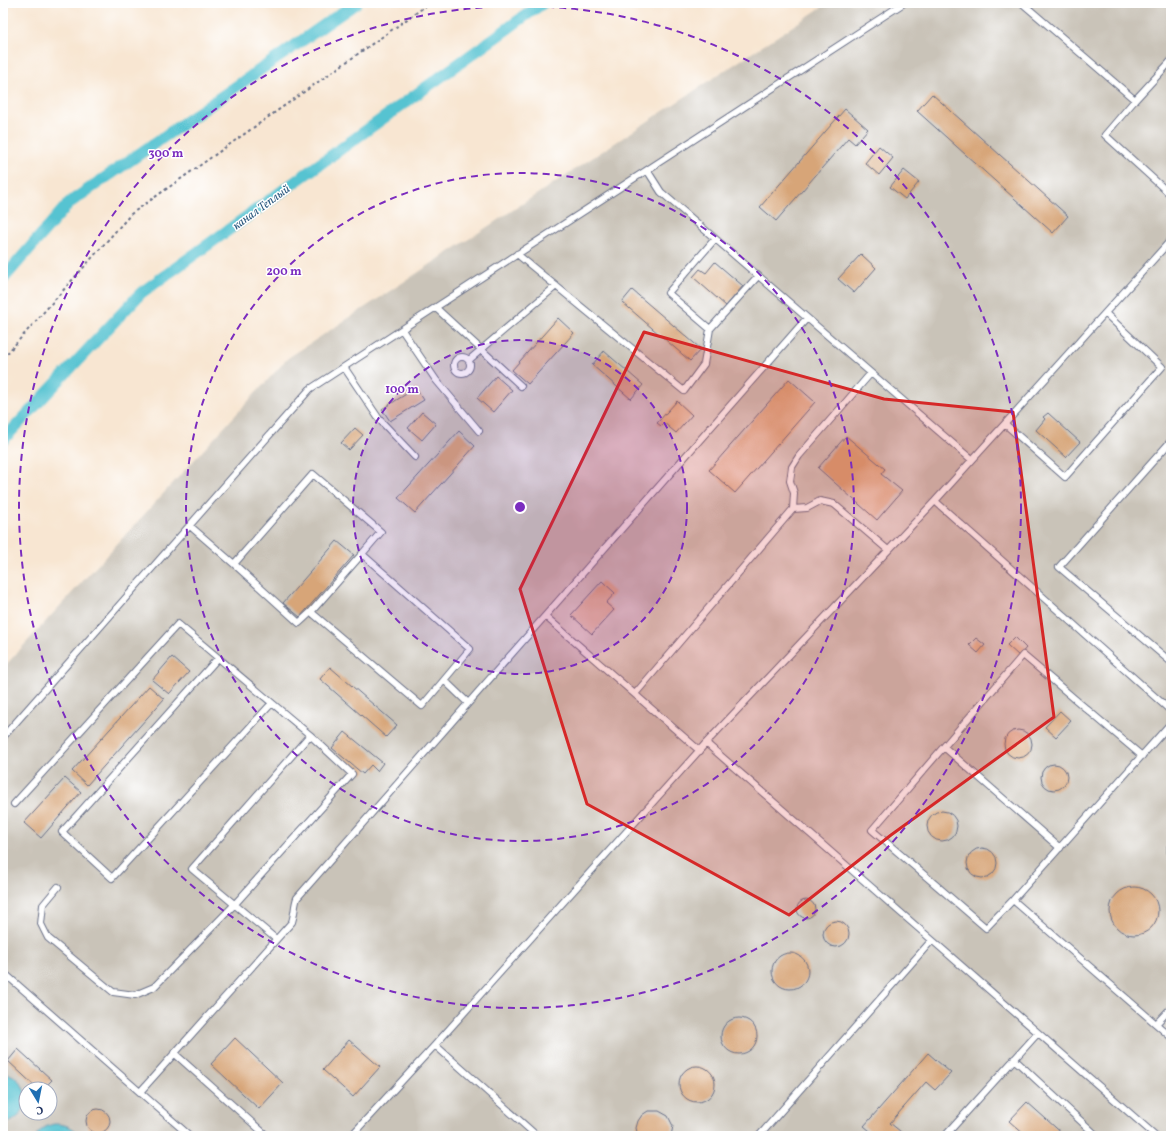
<svg xmlns="http://www.w3.org/2000/svg" width="1174" height="1139" viewBox="0 0 1174 1139" font-family="Vollkorn,serif">
	<style>
		.industrial { fill: #c9c3b8; fill-rule: evenodd }
		.water { fill: #57c3d1; stroke: #397998 }
		.lines { fill: none; stroke-linecap: round; stroke-linejoin: round }
		.canal { stroke: #57c3d1; stroke-width: 12 }
		.building { fill: #d7a578 }
		.lane-casing { stroke: #686f87; stroke-width: 8 }
		.path { stroke: #686f87; stroke-width: 2; stroke-dasharray: 3 3; stroke-linecap: butt }
		.lane { stroke: #fff; stroke-width: 6 }
		.marked { fill: #d62828; fill-opacity: 0.2; stroke: #d62828; stroke-width: 3; stroke-linejoin: round }
		.ring { fill: none; stroke: #7b2cbf; stroke-width: 2; stroke-dasharray: 7 5 }
		.labels { text-anchor: middle; stroke-width: 3; stroke-linejoin: round; paint-order: stroke }
		.water-label { font-size: 12px; font-style: italic; fill: #2d5b80; stroke: #fff }
		.centre { fill: #7b2cbf; stroke: #fff; stroke-width: 2 }
		.ring-label { font-size: 12px; text-anchor: middle; font-weight: bold; fill: #7b2cbf; stroke: #fff; stroke-width: 3; stroke-linejoin: round; paint-order: stroke }
	</style>
	<rect width="100%" height="100%" fill="#fff"/>
	<filter id="ink" filterUnits="userSpaceOnUse"><feTurbulence type="fractalNoise" baseFrequency=".025" numOctaves="2"/><feDisplacementMap in="SourceGraphic" scale="8" xChannelSelector="R" yChannelSelector="G"/><feConvolveMatrix kernelMatrix="1 2 1 2 8 2 1 2 1" color-interpolation-filters="sRGB"/></filter>
	<filter id="wash" filterUnits="userSpaceOnUse"><feTurbulence type="fractalNoise" baseFrequency=".012" numOctaves="4" result="noise"/><feDisplacementMap in="SourceGraphic" scale="16" xChannelSelector="R" yChannelSelector="G"/><feGaussianBlur stdDeviation="0.9" result="paint"/><feColorMatrix in="noise" values="0 0 0 0 0 0 0 0 0 0 0 0 0 0 0 0 0 1.4 0 .05"/><feComposite in="paint" operator="in"/></filter>
	<g filter="url(#wash)">
		<rect width="100%" height="100%" fill="#f8e6d2"/>
		<!-- industrial -->
		<path class="industrial" d="M828,3H1171V1136H3V668L288,358ZM26,1089H50V1113H26Z"/>
		<!-- water -->
		<path class="water" d="M3,1072C33,1078 33,1119 3,1124Z
			M54,1124C65,1124 74,1127 80,1136H36C41,1129 46,1126 54,1124Z"/>
		<g class="lines">
			<!-- canal -->
			<path class="canal" d="M3,279L69,203L356,3
				M3,440L141,293L543,3"/>
		</g>
		<g id="blocks">
			<!-- building -->
			<path class="building" d="M932,94L1068,216L1053,233L917,111Z
				M845,109L868,129L855,144L848,138L776,221L760,207Z
				M879,146L893,158L879,175L865,163Z
				M904,170L919,182L905,199L890,187Z
				M861,254L876,268L854,293L838,279Z
				M715,262L743,286L726,306L693,277L700,269L706,273Z
				M632,290L701,349L690,361L622,302Z
				M558,318L574,333L528,384L512,370Z
				M604,351L643,385L631,399L592,365Z
				M496,376L512,390L493,412L477,398Z
				M789,379L815,402L735,493L709,470Z
				M416,388L424,400L390,421L382,409Z
				M677,401L692,415L676,433L664,423L661,426L657,423Z
				M422,412L436,424L422,440L408,428Z
				M1048,413L1080,442L1066,457L1036,430L1045,419L1043,417Z
				M355,428L363,435L349,450L341,443Z
				M459,431L475,446L415,513L398,498Z
				M846,436L885,469L881,474L902,491L877,520L818,468Z
				M337,541L354,555L300,617L283,603Z
				M602,581L615,593L606,603L614,610L592,634L571,615Z
				M1015,637L1026,648L1019,656L1007,645Z
				M976,638L985,645L978,653L969,645Z
				M172,657L189,672L169,694L152,680Z
				M330,667L397,725L386,737L320,679Z
				M149,686L164,699L87,785L72,771Z
				M1060,711L1071,721L1056,737L1045,727Z
				M1004 744a14 14 0 1 1 28 0a14 14 0 1 1-28 0Z
				M345,732L383,763L377,771L371,765L363,774L332,748Z
				M1041 777a13 13 0 1 1 26 0a13 13 0 1 1-26 0Z
				M65,778L81,792L41,838L24,823Z
				M927 826a15 15 0 1 1 30 0a15 15 0 1 1-30 0Z
				M1171,834V862L1167,853V846Z
				M967 863a15 15 0 1 1 30 0a15 15 0 1 1-30 0Z
				M1110 911a24 24 0 1 1 48 0a24 24 0 1 1-48 0Z
				M797 909a9 9 0 1 1 18 0a9 9 0 1 1-18 0Z
				M823 934a13 13 0 1 1 26 0a13 13 0 1 1-26 0Z
				M772 971a18 18 0 1 1 36 0a18 18 0 1 1-36 0Z
				M721 1036a18 18 0 1 1 36 0a18 18 0 1 1-36 0Z
				M235,1038L283,1083L259,1109L211,1064Z
				M349,1040L380,1067L353,1097L323,1070Z
				M18,1049L52,1080L43,1089H38L8,1061Z
				M928,1053L951,1073L935,1090L926,1082L890,1123L906,1136H876L864,1126Z
				M679 1084a18 18 0 1 1 36 0a18 18 0 1 1-36 0Z
				M1027,1102L1065,1136H1026L1009,1121Z
				M86 1121a12 12 0 1 1 24 0a12 12 0 1 1-24 0Z
				M648,1111H659L668,1116L673,1126L671,1136H638L636,1128L638,1121L642,1115Z"/>
		</g>
	</g>
	<g filter="url(#ink)">
		<use href="#blocks" fill-opacity="0" stroke="#686f87" stroke-width="1"/>
		<g class="lines">
			<!-- lane casing -->
			<g class="lane-casing">
				<path id="lane" d="M1022,3L1135,100L1105,135L1171,195
					M1135,100L1171,61
					M647,170L661,192L972,460
					M517,254L684,391L704,364L710,329L758,276
					M436,308L521,386
					M710,329L668,293L715,239
					M402,330L436,380L479,431
					M454 365a8 8 0 1 1 16 0a8 8 0 1 1-16 0Z
					M469,360L556,286
					M344,367L379,419L415,457
					M1005,424L1065,477L1162,367L1105,313
					M1171,441L1059,567L1171,662
					M935,501L1171,240
					M793,509L807,508L820,501L834,504L888,550
					M190,526L234,564
					M311,612L299,623L234,564L313,474L381,532L362,554
					M545,616L700,751
					M218,658L62,832L112,878L272,703
					M444,680L470,649L362,554L311,612L422,706L444,680L468,703
					M635,694L793,509L794,493L790,481L792,467L799,456L871,373
					M1171,723L1013,900L1156,1024L1171,1008
					M3,737L310,389L904,3
					M706,743L935,501L1171,711
					M944,747L1060,848
					M14,804L178,624L310,735
					M58,887L43,905L41,924L48,938L113,992L135,995L154,987L234,905L352,774L310,735L192,869L276,939
					M1013,900L986,928L872,830L1023,655L1142,756
					M932,940L1156,1136
					M3,972L190,1136
					M1156,1024L1171,1037
					M435,1045L706,743L932,940L759,1136
					M174,1053L267,1136
					M1014,1059L1097,1136
					M140,1092L292,922C295,913 294,906 297,898L807,318
					M351,1136L435,1045L537,1136
					M945,1136L1038,1033"/>
			</g>
			<!-- path -->
			<path class="path" d="M3,358L131,214L430,3"/>
			<!-- lane -->
			<use href="#lane" class="lane"/>
		</g>
	</g>
	<!-- marked area -->
	<path class="marked" d="M644,332L884,399L1013,412L1054,717L891,835L789,915L587,804L520,589Z"/>
	<!-- distance rings -->
	<circle cx="520" cy="507" r="167" fill="#7b2cbf" fill-opacity=".12"/>
	<g class="ring">
		<circle cx="520" cy="507" r="167"/>
		<circle cx="520" cy="507" r="334"/>
		<circle cx="520" cy="507" r="501"/>
	</g>
	<g class="labels">
		<!-- water labels -->
		<g class="water-label">
			<text transform="translate(261 207) rotate(-36)" y="4">канал Теплый</text>
		</g>
	</g>
	<circle cx="520" cy="507" r="6" class="centre"/>
	<g class="ring-label">
		<text x="166" y="157">300 m</text>
		<text x="284" y="275">200 m</text>
		<text x="402" y="393">100 m</text>
	</g>
	<!-- margin -->
	<rect width="1174" height="1139" fill="none" stroke="#fff" stroke-width="16"/>
	<!-- north arrow -->
	<g transform="translate(38 1101) rotate(170)"><circle r="19" fill="#ffffff" stroke="#a4acbf"/>
	<path d="M0-3L7 15L0 10L-7 15Z" fill="#1f6fb2"/>
	<text y="-6" font-size="11" font-weight="bold" text-anchor="middle" fill="#1b2f5e">С</text>
	</g>
</svg>
